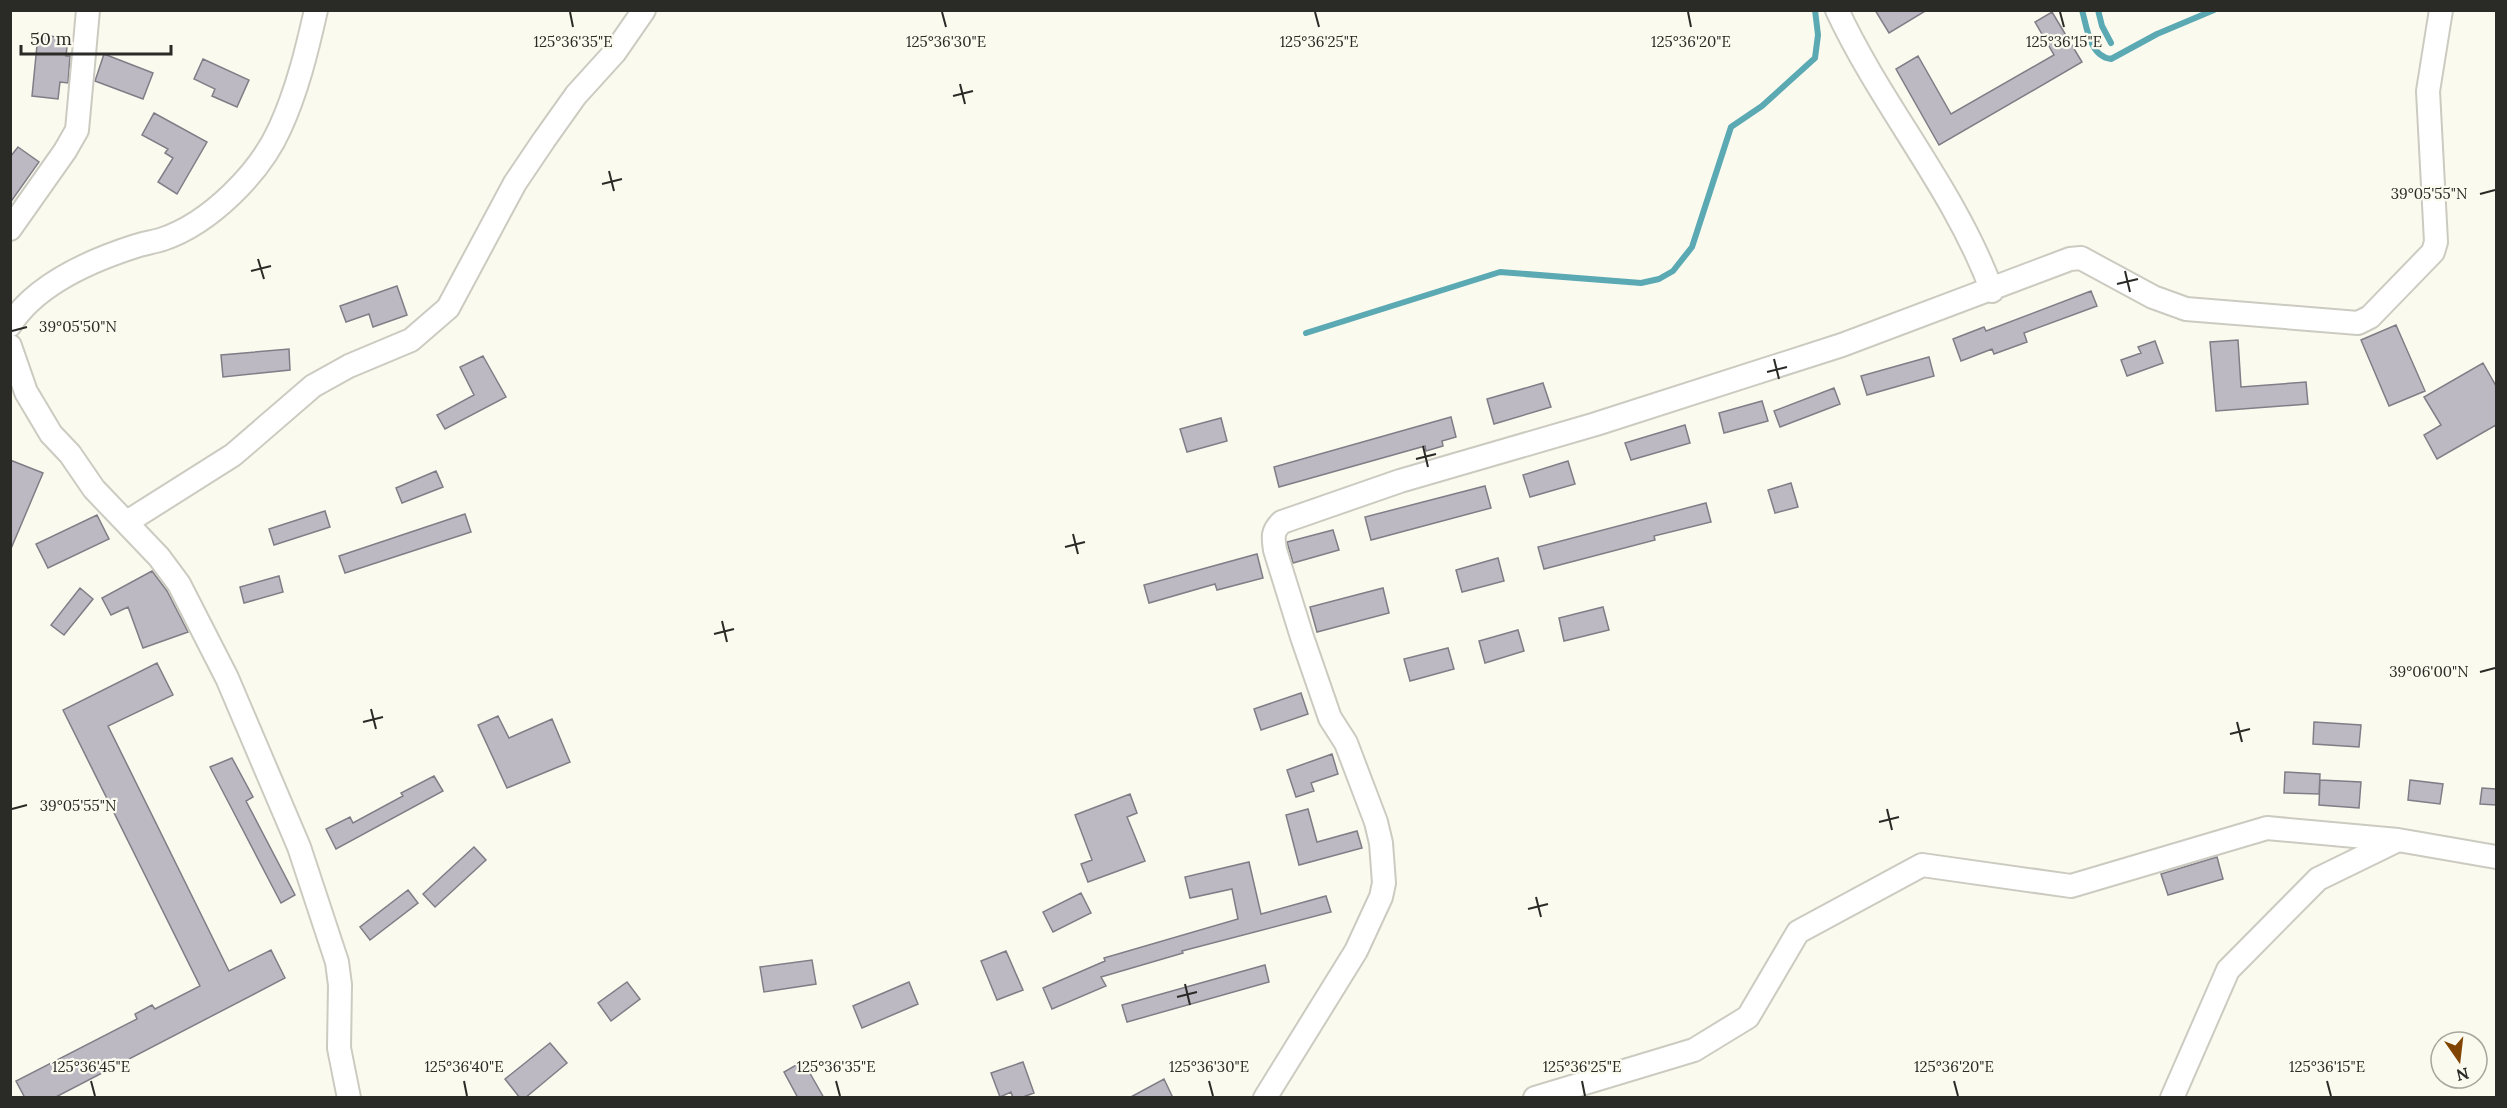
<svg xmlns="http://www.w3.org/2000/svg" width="2507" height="1108" viewBox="0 0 2507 1108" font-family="Lora,serif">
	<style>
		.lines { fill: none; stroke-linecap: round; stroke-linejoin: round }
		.stream { stroke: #5aa9b3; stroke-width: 6 }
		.building { fill: #bcb9c3; stroke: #807d86; stroke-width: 1.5 }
		.street-casing { stroke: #cccbc1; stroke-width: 26 }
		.street { stroke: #fff; stroke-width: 22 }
		.ticks { fill: none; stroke: #2a2a26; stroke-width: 2 }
		.ticks-label { font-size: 15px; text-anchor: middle; fill: #2a2a26; stroke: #fbfaef; stroke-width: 4.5; stroke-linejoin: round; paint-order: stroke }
	</style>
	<rect width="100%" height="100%" fill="#fbfaef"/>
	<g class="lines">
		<!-- stream -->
		<path class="stream" d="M2082,10C2087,28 2090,57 2111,59L2157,34L2214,10
			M2098,10L2102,26L2111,43
			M1306,333L1500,272L1641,283L1659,279L1673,271L1692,247L1731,127L1762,106L1815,58L1818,35L1815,10"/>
	</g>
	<!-- building -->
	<path class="building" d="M1875,10H1927L1889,33Z
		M2052,12L2082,62L1939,145L1896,69L1918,56L1951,114L2054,55L2035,22Z
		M38,35L68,38L66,56H70L68,83L60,82L58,99L32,96Z
		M104,54L153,73L143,99L95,81Z
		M203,59L249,80L237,107L212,96L215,89L194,79Z
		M154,113L207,142L177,194L158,182L173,158L165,153L168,149L142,135Z
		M18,147L39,162L10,203V157Z
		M397,286L407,315L373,327L369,314L346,322L340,306Z
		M2091,291L2097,306L2024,333L2027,342L1994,354L1992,349L1961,361L1953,339L1984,327L1986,331Z
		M2396,325L2425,391L2389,406L2361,340Z
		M2238,340L2241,387L2306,382L2308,404L2216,411L2210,342Z
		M2155,341L2163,363L2127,376L2121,360L2141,353L2138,347Z
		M289,349L290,370L223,377L221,355Z
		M483,356L506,397L445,429L437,415L474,395L460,367Z
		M1929,357L1934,376L1867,395L1861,376Z
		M2483,363L2496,386V425L2437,459L2424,435L2441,425L2424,397Z
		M1543,383L1551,407L1494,424L1487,399Z
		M1834,388L1840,404L1780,427L1774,411Z
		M1762,401L1768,421L1724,433L1719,413Z
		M1451,417L1456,437L1442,441L1443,446L1426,451L1425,446L1279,487L1274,467Z
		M1221,418L1227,441L1187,452L1180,429Z
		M1685,425L1690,443L1631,460L1625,443Z
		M10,460L43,473L10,551Z
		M1568,461L1575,484L1530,497L1523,475Z
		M436,471L443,487L402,503L396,488Z
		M1791,483L1798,507L1775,513L1768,490Z
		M1485,486L1491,508L1371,540L1365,517Z
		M1706,503L1711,522L1654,536L1655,540L1544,569L1538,547Z
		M325,511L330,527L274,545L269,529Z
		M465,514L471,532L345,573L339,556Z
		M97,515L109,539L48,568L36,544Z
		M1333,530L1339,550L1293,563L1287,542Z
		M1257,554L1263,578L1217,590L1215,584L1149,603L1144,585Z
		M1498,558L1504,581L1462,592L1456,570Z
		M152,571L167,591L188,632L143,648L128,607L111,615L102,598Z
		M279,576L283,592L244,603L240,587Z
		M80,588L93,599L64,635L51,625Z
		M1383,588L1389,613L1317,632L1310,607Z
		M1603,607L1609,630L1564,641L1559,618Z
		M1518,630L1524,651L1485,663L1479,641Z
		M1448,648L1454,669L1410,681L1404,659Z
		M157,663L173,695L108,726L229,971L271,950L285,978L54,1098H25L16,1081L137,1019L135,1014L152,1005L155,1009L200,986L63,710Z
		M1301,693L1308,714L1261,730L1254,709Z
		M498,716L509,738L552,719L570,762L507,788L478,725Z
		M2314,722L2361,725L2359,747L2313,744Z
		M1332,754L1338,774L1311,783L1314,791L1296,797L1287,770Z
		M232,758L253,797L246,801L295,895L281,903L210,767Z
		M2285,772L2320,774L2319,794L2284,793Z
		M434,776L443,791L336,849L326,829L350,817L353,823L403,796L401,793Z
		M2320,780L2361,782L2359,808L2319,805Z
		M2410,780L2443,784L2440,804L2408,800Z
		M2482,788L2496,789V805L2480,804Z
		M1130,794L1137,813L1127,817L1145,861L1088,882L1081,864L1092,860L1075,815Z
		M1308,809L1317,842L1357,831L1362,848L1299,865L1286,815Z
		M474,847L486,860L435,907L423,894Z
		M2217,857L2223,879L2168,895L2161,874Z
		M1249,862L1261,914L1326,896L1331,912L1182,951L1183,953L1101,977L1106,986L1052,1009L1043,988L1105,961L1104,958L1238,919L1232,889L1190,898L1185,877Z
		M408,890L418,903L370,940L360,927Z
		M1081,893L1091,913L1053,932L1043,912Z
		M1006,951L1023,990L997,1000L981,961Z
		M812,960L816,984L764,992L760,967Z
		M1265,965L1269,982L1127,1022L1122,1005Z
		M627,982L640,999L611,1021L598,1003Z
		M909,982L918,1004L862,1028L853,1006Z
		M550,1043L567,1063L525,1098H520L505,1079Z
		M803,1061L824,1098H798L784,1072Z
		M1023,1062L1034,1093L1020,1098H1013L1011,1092L1000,1097L991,1073Z
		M1164,1079L1173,1098H1129Z"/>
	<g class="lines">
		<!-- street casing -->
		<g class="street-casing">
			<path id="street" d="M1837,10C1882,107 1955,190 1992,291
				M10,229L65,151L77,130L88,10
				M10,325C36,284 92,260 136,246C145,243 154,242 163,239C210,223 260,173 280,128C297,91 307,50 316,10
				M10,346L26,392L51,434L70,454L94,489L159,557L179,584L227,678L299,847L337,962L340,985L339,1048L349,1098
				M127,522L233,455L313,386L349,366L411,340L448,308L515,183L544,140L576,95L615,52L644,10
				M1265,1098L1356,951L1381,897L1384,883L1381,843L1376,822L1346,743L1330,718L1302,637L1275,550C1273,537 1272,531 1282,522L1400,481L1596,424L1842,345L2070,259L2081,258L2153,297L2186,309L2358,323L2370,317L2433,252L2436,242L2428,91L2441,10
				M1535,1098L1694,1050L1748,1017L1798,932L1922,865L2071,886L2267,828L2398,840
				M2172,1098L2228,970L2318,879L2398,840L2496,857"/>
		</g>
		<!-- street -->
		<use href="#street" class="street"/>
	</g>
	<!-- ticks -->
	<path class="ticks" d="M570,12L573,27M942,12L946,27M1315,12L1319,27M1688,12L1691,27M2060,12L2064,27M960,84L965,104M953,96L973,91M609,171L614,191M602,184L622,179M2480,194L2495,190M258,259L264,279M251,271L271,266M2125,271L2130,292M2117,284L2138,279M12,331L27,327M1774,359L1779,379M1767,372L1787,367M1423,446L1428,467M1416,459L1436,454M1073,534L1078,554M1065,547L1085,542M722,621L727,642M714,634L734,629M2480,672L2495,668M371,709L376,729M363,722L383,717M2237,722L2242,742M2230,734L2250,729M12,809L27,805M1887,809L1892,830M1879,822L1899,817M1536,897L1541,917M1528,909L1548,904M1185,984L1190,1005M1177,997L1197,992M91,1081L95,1096M464,1081L467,1096M836,1081L840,1096M1209,1081L1213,1096M1582,1081L1585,1096M1954,1081L1958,1096M2327,1081L2331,1096"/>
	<g class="ticks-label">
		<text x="573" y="47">125°36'35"E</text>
		<text x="946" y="47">125°36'30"E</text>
		<text x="1319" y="47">125°36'25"E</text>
		<text x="1691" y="47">125°36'20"E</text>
		<text x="2064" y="47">125°36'15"E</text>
		<text x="2429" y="199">39°05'55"N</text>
		<text x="78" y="332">39°05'50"N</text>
		<text x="2429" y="677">39°06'00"N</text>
		<text x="78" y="811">39°05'55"N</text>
		<text x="91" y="1072">125°36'45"E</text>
		<text x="464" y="1072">125°36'40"E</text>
		<text x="836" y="1072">125°36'35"E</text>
		<text x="1209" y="1072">125°36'30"E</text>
		<text x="1582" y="1072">125°36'25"E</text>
		<text x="1954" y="1072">125°36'20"E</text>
		<text x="2327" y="1072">125°36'15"E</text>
	</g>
	<!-- border -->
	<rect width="2507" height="1108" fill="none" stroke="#2a2a26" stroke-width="24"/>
	<!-- north arrow -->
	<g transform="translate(2459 1060) rotate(166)"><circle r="28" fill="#fbfaef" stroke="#a7a79f" stroke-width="1.5"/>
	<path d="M0-4.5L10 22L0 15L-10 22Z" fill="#804400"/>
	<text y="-9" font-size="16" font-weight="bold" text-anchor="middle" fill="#2a2a26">N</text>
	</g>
	<!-- scale -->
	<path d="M21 45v9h150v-9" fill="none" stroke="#2a2a26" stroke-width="3"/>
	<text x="30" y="45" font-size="18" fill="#2a2a26" stroke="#fbfaef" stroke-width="4.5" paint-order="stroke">50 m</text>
</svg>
